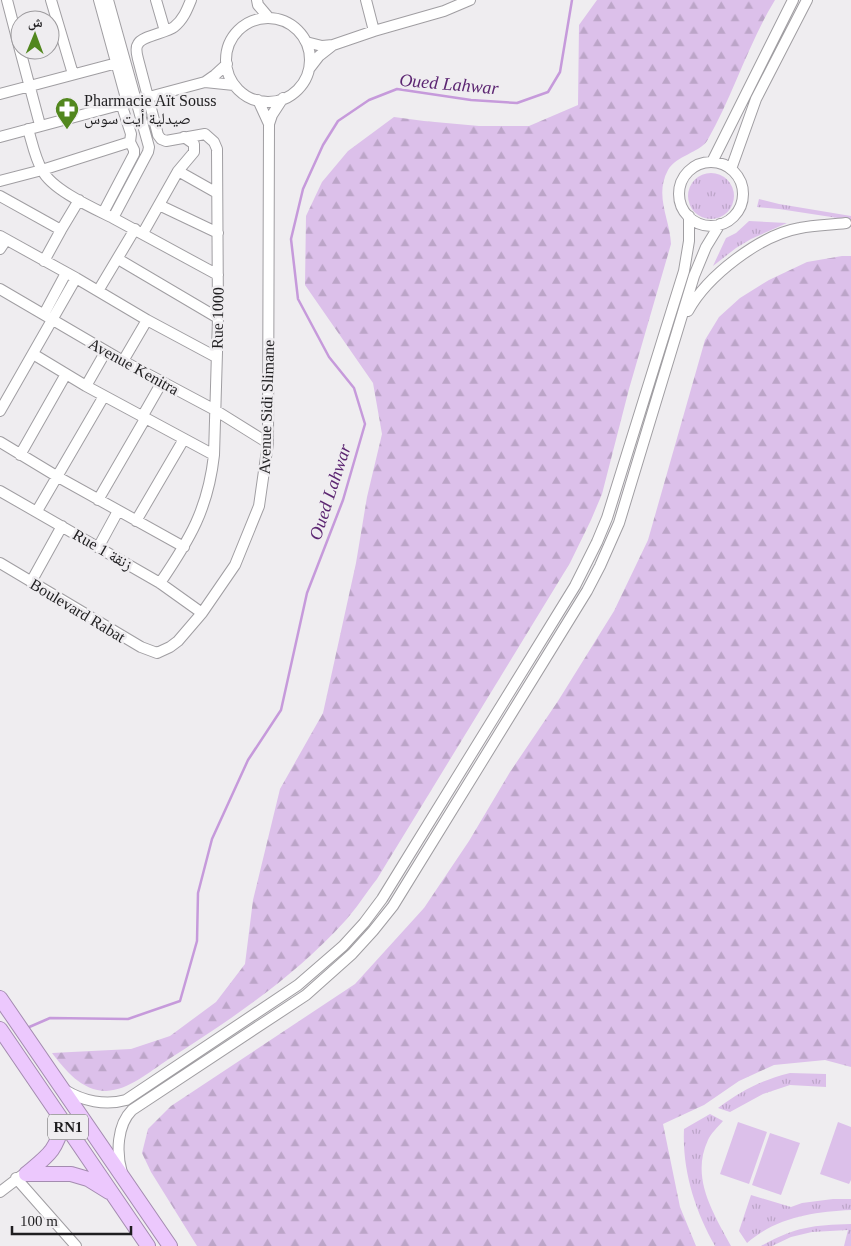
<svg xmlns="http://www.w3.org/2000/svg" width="851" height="1246" viewBox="0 0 851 1246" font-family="'Times New Roman','Noto Naskh Arabic',serif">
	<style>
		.grass { fill: url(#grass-tufts) }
		.forest { fill: url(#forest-firs) }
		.park { fill: #dcc0ea }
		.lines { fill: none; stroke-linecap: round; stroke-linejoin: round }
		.stream { stroke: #c69adb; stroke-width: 2.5 }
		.minor-casing { stroke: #a09ea2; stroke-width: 12 }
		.highway-casing { stroke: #a48cb0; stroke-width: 16 }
		.minor { stroke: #fff; stroke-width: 10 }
		.highway { stroke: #ecc8fd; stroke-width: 14 }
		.labels { text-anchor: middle; stroke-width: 5; stroke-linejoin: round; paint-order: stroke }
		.shield { fill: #efedf0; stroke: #5d5c5e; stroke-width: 1 }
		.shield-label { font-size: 15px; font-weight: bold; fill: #1f1e20 }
		.poi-label { font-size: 16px; fill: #1f1e20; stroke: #efedf0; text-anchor: start }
		.street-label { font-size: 16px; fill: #1f1e20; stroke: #efedf0 }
		.water-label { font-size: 18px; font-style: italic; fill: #5c2672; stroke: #efedf0 }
	</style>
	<defs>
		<pattern id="grass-tufts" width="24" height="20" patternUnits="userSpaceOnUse" patternTransform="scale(1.25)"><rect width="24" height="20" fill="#dcc0ea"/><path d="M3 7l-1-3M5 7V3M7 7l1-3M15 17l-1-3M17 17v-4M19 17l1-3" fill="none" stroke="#bca5c8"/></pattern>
		<pattern id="forest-firs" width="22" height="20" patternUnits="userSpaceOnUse" patternTransform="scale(1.25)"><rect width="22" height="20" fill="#dcc0ea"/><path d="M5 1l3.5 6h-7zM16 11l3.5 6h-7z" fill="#bca5c8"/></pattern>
	</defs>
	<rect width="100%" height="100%" fill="#efedf0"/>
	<!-- grass -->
	<path class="grass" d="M688 196a23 23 0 1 1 46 0a23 23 0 1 1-46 0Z
		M759,199L779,204L851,216V220L779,209L757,207Z
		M749,221L787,223L751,239L736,248L713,266L726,238L736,233Z
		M790,1073L826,1074V1087L790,1085L763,1094L730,1112L718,1108C743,1090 759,1081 790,1073Z
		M710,1114L723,1121C718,1127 711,1133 708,1140C690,1178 714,1214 731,1246H715C695,1211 682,1170 684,1129Z
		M751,1195L791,1207L802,1203L833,1199H851V1210C813,1212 777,1217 747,1243L739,1231Z
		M851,1224V1246H844L848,1230L812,1232L791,1237L772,1246H761C795,1227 813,1225 851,1224Z"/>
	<!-- forest -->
	<path class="forest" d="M597,0H775C748,44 733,96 707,141C700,152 676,156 668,170C654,196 670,219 671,244L629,389L602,494L591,520L570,563L377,879C366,893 356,909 345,921C294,977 232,1019 169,1059C149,1072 129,1090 106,1091C82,1091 65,1070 52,1053L131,1049L170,1036L216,1002L245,964L253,900L280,789L323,713L356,563L367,497L382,434L373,383L305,285L306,216L322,182L348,151L394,117L424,121L479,126H529L578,105L579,25Z
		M842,256H851V1067L825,1060L774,1065L739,1081L704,1105L663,1124L680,1207L696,1246H197L151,1172L142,1153L148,1129L171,1106L355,984L424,908L469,841L510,772L558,701L614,611L648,540L705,340L719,317L740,298L769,280L807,262Z"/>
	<!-- park -->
	<path class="park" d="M738,1122L767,1132L749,1184L720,1174Z
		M838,1122L851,1127V1180L849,1184L820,1174Z
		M770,1133L800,1143L781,1195L752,1185Z"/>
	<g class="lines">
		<!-- stream -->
		<path class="stream" d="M27,1028L50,1018L128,1019L180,1001L197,941L198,893L212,839L248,760L281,710L307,593L343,500L365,424L354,388L329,357L298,299L291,239L303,189L323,145L338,121L369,100L397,89L471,100L517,103L548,92L560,72L572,0"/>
		<!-- minor casing -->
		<g class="minor-casing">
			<path id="minor" d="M7,0L20,50
				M51,0L73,74
				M99,0L127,102
				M108,0L149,147L148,152L113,218L218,275
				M156,0L165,31
				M257,0L258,5L269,18
				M366,0L374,31
				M226 60a42 42 0 1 1 84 0a42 42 0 1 1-84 0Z
				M306,42L322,46L333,45L374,31L444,11L470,0
				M20,50L40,125
				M309,69L319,56L333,45
				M205,82L234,85
				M0,94L117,63
				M269,124L272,115L283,98
				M28,129C32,142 35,158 42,170C52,190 93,208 113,218
				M0,137L205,82L215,75L227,64
				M712,162L793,0
				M679 194a32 32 0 1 1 64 0a32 32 0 1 1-64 0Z
				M731,169L756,99L807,0
				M178,171L217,193
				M0,181L42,170L130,142L131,134L121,103
				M0,196L61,230L79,200
				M159,205L218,233
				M103,213L134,154V150L130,142
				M143,233L178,171L194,152V144L184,137
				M0,236L76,278
				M0,249L6,240
				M118,259L218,318
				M44,261L61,230
				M0,289L123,361L215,410L268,443
				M98,291L135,229
				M688,311C707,276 760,235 800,228C815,225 831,225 846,223
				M44,314L66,273
				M33,354L86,386L214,455
				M123,361L147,320
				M86,386L106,351
				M0,411L76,278L147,320L216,357
				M142,417L162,382
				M0,442L58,477L184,547
				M20,455L66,374
				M0,491L160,583L202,613
				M98,500L145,419
				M37,511L104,396
				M136,521L184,439
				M99,546L118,511
				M0,563L141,647L157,653L170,647L178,641L202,613L235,565L259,506L268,443L269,124L258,100
				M31,582L62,526
				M160,583C190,539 208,509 214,455L218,318L217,149L214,142L205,134L166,141L161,139L158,135L138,59C137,55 135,48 138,44C142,36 166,33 174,27C183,20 187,10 191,0
				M65,1090C83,1101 105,1106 126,1100L298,985L343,946L364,923L382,899L575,586L597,542L607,518L684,271L689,241V216
				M122,1173C116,1153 117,1125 132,1110L306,995L352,954L373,931L393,906L587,591L600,566L619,523L694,276L706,247L720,224
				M16,1178L76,1246
				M0,1192L21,1176"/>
		</g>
		<!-- highway casing -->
		<g class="highway-casing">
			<path id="highway" d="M0,998L170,1246
				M0,1029L148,1246
				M26,1174H71L88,1179L109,1192
				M26,1174C50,1154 55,1152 64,1121"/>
		</g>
		<!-- minor -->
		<use href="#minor" class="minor"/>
		<!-- highway -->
		<use href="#highway" class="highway"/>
	</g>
	<!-- icons -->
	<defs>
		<g id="pharmacy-pin" transform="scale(1.25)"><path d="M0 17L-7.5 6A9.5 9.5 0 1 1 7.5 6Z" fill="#52871e" stroke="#efedf0"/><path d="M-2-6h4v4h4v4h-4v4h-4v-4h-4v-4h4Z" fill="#fff"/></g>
	</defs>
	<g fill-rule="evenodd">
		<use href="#pharmacy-pin" x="67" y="109"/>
	</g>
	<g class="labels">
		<!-- shield labels -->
		<rect class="shield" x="48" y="1114.5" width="40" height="25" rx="4"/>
		<g class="shield-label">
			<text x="68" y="1132">RN1</text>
		</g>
		<!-- poi labels -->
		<g class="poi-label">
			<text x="84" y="106">Pharmacie Aït Souss<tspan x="84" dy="18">صيدلية أيت سوس</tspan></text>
		</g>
		<!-- street labels -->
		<g class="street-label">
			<text transform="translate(217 318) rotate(-89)" y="6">Rue 1000</text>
			<text transform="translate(134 366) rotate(29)" y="6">Avenue Kenitra</text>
			<text transform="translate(266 407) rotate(-88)" y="6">Avenue Sidi Slimane</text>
			<text transform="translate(103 549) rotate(30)" y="6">Rue 1 زنقة</text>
			<text transform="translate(78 610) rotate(31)" y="6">Boulevard Rabat</text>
		</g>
		<!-- water labels -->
		<g class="water-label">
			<text transform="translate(449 84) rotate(5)" y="6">Oued Lahwar</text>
			<text transform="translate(330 492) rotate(-72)" y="6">Oued Lahwar</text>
		</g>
	</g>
	<!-- north arrow -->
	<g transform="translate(35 35) rotate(1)"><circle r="24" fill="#efedf0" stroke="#9c9a9d"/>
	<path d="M0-4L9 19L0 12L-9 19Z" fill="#52871e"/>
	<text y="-8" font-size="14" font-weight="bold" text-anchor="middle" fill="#1f1e20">ش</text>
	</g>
	<!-- scale -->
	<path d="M12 1226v8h119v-8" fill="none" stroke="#1f1e20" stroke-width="2.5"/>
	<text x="20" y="1226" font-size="15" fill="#1f1e20" stroke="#efedf0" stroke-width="4" paint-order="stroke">100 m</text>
</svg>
